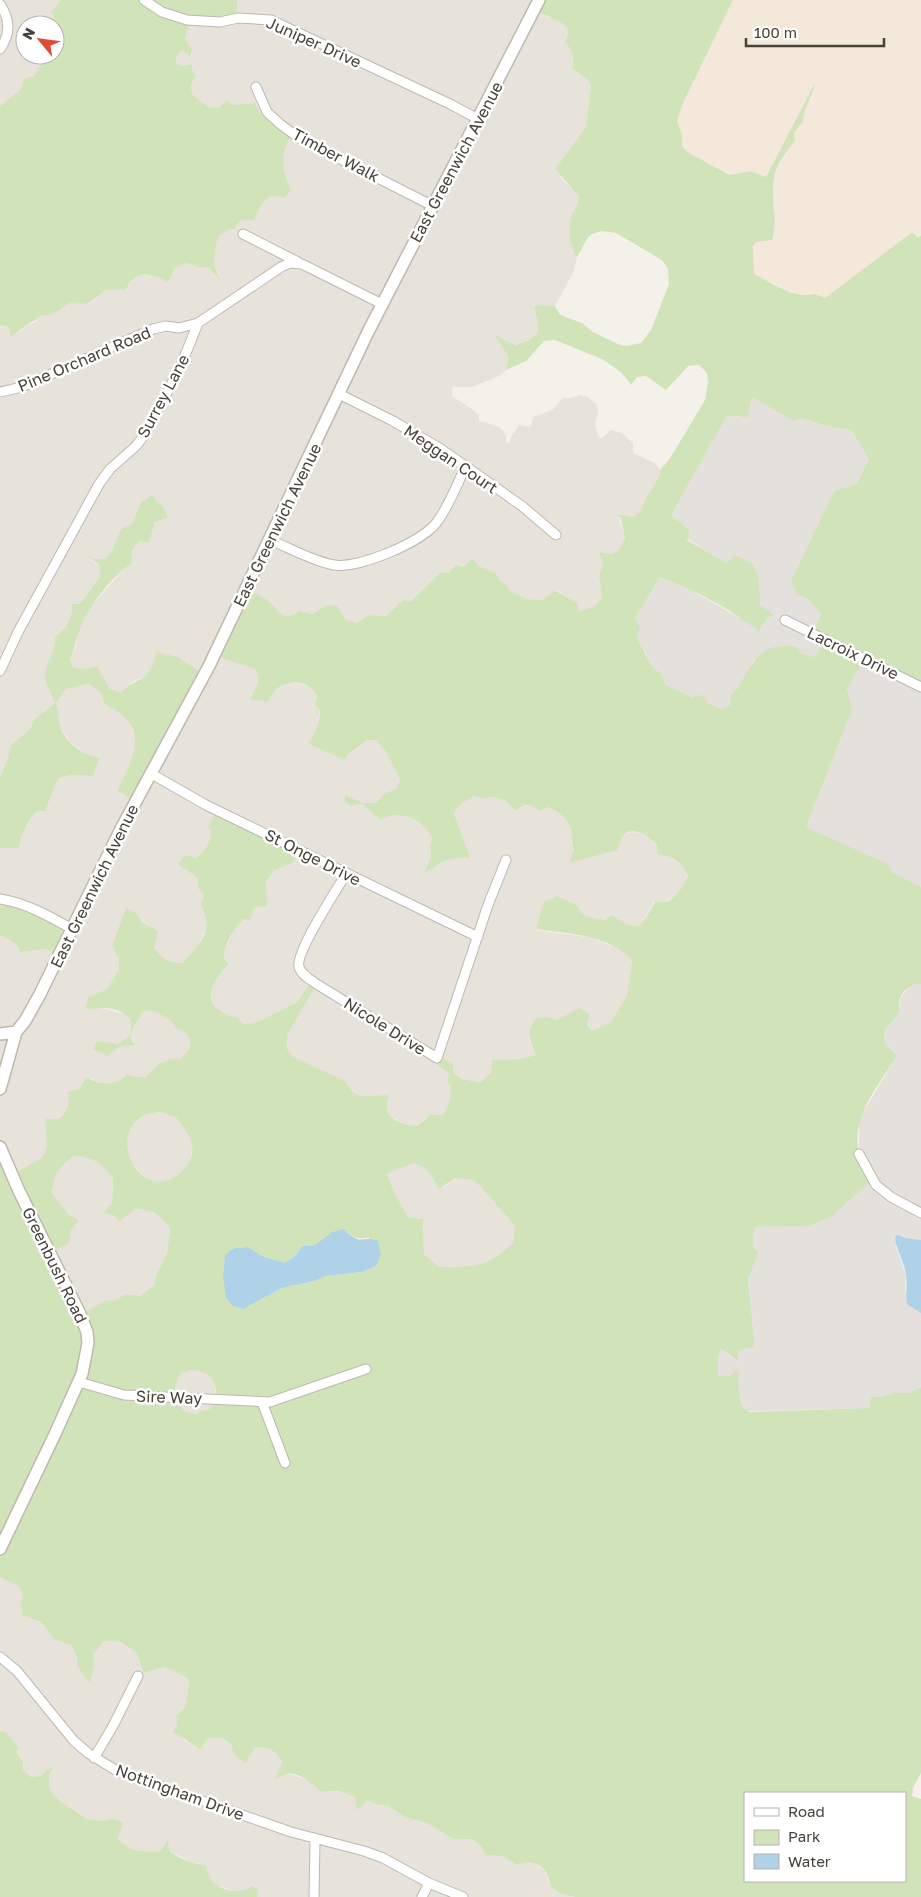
<svg xmlns="http://www.w3.org/2000/svg" width="921" height="1897" viewBox="0 0 921 1897" font-family="'Golos Text',sans-serif">
	<style>
		.residential { fill: #e7e3da }
		.commercial { fill: #f3e8d9 }
		.industrial { fill: #e4e0dc }
		.green { fill: #d1e3b9; fill-rule: evenodd }
		.water { fill: #afd2e9 }
		.lines { fill: none; stroke-linecap: round; stroke-linejoin: round }
		.minor-casing { stroke: #beb8af; stroke-width: 11 }
		.tertiary-casing { stroke: #beb8af; stroke-width: 14 }
		.minor { stroke: #fff; stroke-width: 9 }
		.tertiary { stroke: #fff; stroke-width: 11 }
		.labels { text-anchor: middle; stroke-width: 5; stroke-linejoin: round; paint-order: stroke }
		.street-label { font-size: 16px; fill: #47423a; stroke: #fff }
	</style>
	<rect width="100%" height="100%" fill="#f4f1eb"/>
	<!-- residential -->
	<path class="residential" d="M0,0H61L51,10L54,16L52,25H25V55H43L44,60L34,76L29,78L21,89L0,106Z
		M237,0H539L534,10L550,18H555L567,27L568,33L565,42L571,47L573,59L572,69L587,79L591,85L586,127L555,169L565,183L573,188L579,197L578,204L571,218V243L573,252L577,257L573,273L555,306L541,305L539,327L537,333L532,338L516,345L496,335L508,356L506,370L499,376L472,387H453L452,396L475,411L479,416V421L488,423L500,428L506,435V442L509,444L511,437L519,425L531,427L533,417L552,410L563,398H572L579,395L588,397L597,405L598,414L595,424L598,436L602,438L611,430L622,433L633,443V453L655,463L660,470L659,477L646,498L640,512L633,517L618,514L625,538L619,550L612,554L602,552L603,562L599,576L602,598L595,606L579,613L576,603L558,591H554L543,600L527,599L509,590L506,584L499,580L496,573L479,566L456,565L448,573L441,572L416,597L411,601L403,600L384,616L369,615L356,623L346,621L327,605L312,614L299,611L293,616H286L275,610L271,603L254,669L258,675V683L250,699L272,693L289,682L307,685L313,690L317,696L315,705L320,710L316,732L308,743L349,753L367,739L376,740L386,752L400,779L397,788L384,794L376,803H364L346,795L352,805L362,804L380,820L387,815L404,814L428,828L432,838L430,846L431,856L425,873L428,870L433,869L441,861L457,857L453,814L458,806L474,796L483,799L488,796L497,797L511,806L530,805L539,811L548,807L560,811L572,831L571,843L574,850L570,863L630,832L640,833L650,839L667,855L683,864L688,876L677,896L662,903L654,902L641,924L635,927L629,926L612,915L605,920L587,918L581,913L543,903L536,930L593,938L624,951L632,960L627,995L611,1022L592,1031L579,1008L557,1020L548,1017L529,1039L536,1055L519,1059L492,1060L491,1073L482,1082L461,1079L453,1072L449,1073L447,1083L451,1087V1097L449,1105L443,1115H429L420,1124L414,1126L403,1124L390,1116L387,1110L388,1095L362,1096L354,1093L344,1080L292,1057L287,1049V1035L316,986L311,982L297,1002L255,1023L244,1024L237,1017H231L216,1010L211,1003V989L220,972L229,964L224,959V951L237,924L244,919H250L253,910L258,906L266,881L274,871L292,863L211,830V838L205,851L196,858L195,875L198,878V888L204,896L200,904L206,914V929L197,948L182,963L175,964L159,956L154,948L157,931L139,919L117,956L120,959L119,969L107,989L89,997L98,1007L125,1014L131,1023L129,1036L118,1044L120,1046L135,1043L130,1036L132,1030L142,1013L148,1010L154,1011L171,1021L175,1028L186,1033L190,1040L189,1050L180,1059L170,1058L165,1062L159,1063L146,1077H135L107,1085L86,1077L79,1089L74,1091L67,1112L59,1119H45L47,1146L42,1158L13,1174L0,1149V935L16,944L20,952L45,949L59,954L0,900V848H19V841L32,816L37,812L45,811L58,779L69,775L93,776L100,759L90,756L70,742L62,730L56,703L66,689L89,684L102,694L104,704L121,713L130,722L136,740L130,766L119,787L203,674L178,657L154,663L149,674L134,681L120,692L110,689L97,666L88,669H80L73,667L70,659L76,646L79,629L92,605L123,570L131,564V553L133,547L140,541L149,543L155,522L163,508L162,505L156,501L141,502L132,524L121,529L111,553L104,559H95L86,555L99,566L100,576L84,599L79,604H72L73,614L46,670L45,677L56,703L34,720L30,729L10,746L8,759L0,776V325L9,327L10,337L20,332L27,325L35,322L42,315H51L71,301L86,304L107,290H126L132,279L140,275H158L186,263L200,268L208,267L219,280L213,265V253L218,237L230,229H234L241,220H254L264,200L291,190L283,174V152L291,135L260,113L255,103L219,108L208,107L192,94L191,85L196,75L192,69V64L181,66L176,63V57L182,50L192,56V49L185,40L190,21L237,17Z
		M160,1112L176,1117L187,1132L192,1144L191,1162L178,1175L166,1183L150,1181L143,1176L132,1163L126,1149L128,1131L133,1124L146,1114Z
		M74,1156L91,1158L104,1166L113,1178L112,1203L103,1213L135,1209L154,1211L160,1215L170,1229L167,1253L157,1273L154,1285L140,1296L127,1294L123,1298L81,1315L51,1252L79,1220L70,1216L52,1193L54,1176L60,1169Z
		M413,1163L423,1165L427,1169L440,1188L445,1186L455,1178L472,1180L480,1186L515,1226L513,1243L498,1257L478,1266L439,1267L424,1254L423,1219L408,1217L394,1192L387,1174Z
		M193,1370L202,1371L211,1377L215,1384L216,1399L210,1409L200,1411L197,1414H187L180,1409L178,1403L175,1391L176,1380L181,1373Z
		M0,1577L19,1587L23,1594L20,1606L22,1610L21,1615L41,1622L54,1639L72,1646L77,1658V1668L79,1671L94,1664L93,1655L104,1641L121,1642L137,1653L142,1673L165,1667L187,1678L189,1683L186,1706L176,1716L182,1737L185,1741L200,1749L209,1738H222L231,1744L233,1753L248,1758L256,1747L267,1746L277,1753L282,1762L276,1780L286,1774L294,1775L309,1781L322,1792L330,1791L347,1792L355,1798L357,1809L367,1801L379,1805H387L405,1817L427,1823L453,1839H470L481,1846L485,1855L502,1856L517,1865L523,1862L535,1864L546,1872L549,1884L556,1891L575,1897H257L258,1890L234,1891L215,1885L208,1876L207,1866L190,1861L173,1853L169,1849L167,1841L159,1852H145L124,1846L118,1839L112,1819L103,1821L87,1819L60,1801L50,1790L49,1776L52,1767L40,1776L31,1777L23,1770V1761L5,1732L0,1731Z"/>
	<!-- commercial -->
	<path class="commercial" d="M733,0H921V236L917,237L911,232L825,298L815,294L806,297L795,294L754,274L753,246L756,242L765,240L775,208L772,190L775,172L795,140L794,132L803,122V114L814,93V85L766,177L750,171L731,175L689,153L682,146V135L677,120L684,101Z"/>
	<!-- industrial -->
	<path class="industrial" d="M752,397L792,420L802,418L826,426L851,430L869,459L857,484L836,490L797,595L808,599L821,614L813,633L824,640L814,657L801,653L754,660L736,692L731,694L730,705L721,709L706,702L693,698L665,684L663,674L651,666L645,651L638,644L635,619L660,577L692,591L746,621L759,632L767,618L774,614L760,605V589L727,563L687,539L690,530L671,515L727,416L740,417Z
		M864,660L921,687V887L807,828L808,822L852,710L847,689Z
		M915,983L921,984V1240L906,1238L898,1235L896,1247L906,1276L905,1292L921,1313V1387L909,1393H894L881,1397H871L869,1408L747,1411L741,1403L738,1389V1370L730,1376H718V1357L720,1349L737,1361L738,1354L742,1349L755,1347L748,1278L759,1251L753,1247L754,1227L809,1226L831,1217L859,1152V1122L862,1114L897,1056V1054L884,1043V1037L887,1027L899,1011L900,1000L908,987Z"/>
	<!-- green -->
	<path class="green" d="M61,0H237V17L190,22L185,39L192,49L191,57L182,50L176,57V63L181,66L192,64V69L196,75L191,85L192,94L208,107L219,108L227,100L233,105L255,103L260,113L291,135C280,157 281,168 291,190L285,198C264,192 262,205 254,220H241L234,229H230L218,237C213,255 212,266 221,282L208,267L200,268L186,263L174,269L168,282C158,276 142,270 133,279C130,281 128,286 126,290H107L86,304L71,302L51,315H42C37,320 33,321 28,324C22,328 17,334 10,337L9,327L0,325V106L21,89L24,79L34,76L44,60L43,55H55V25H52L54,16L51,11Z
		M539,0H733L684,101L677,120L682,135V146L689,153L730,175L751,171L766,177L815,83C813,97 803,108 803,122L794,132L795,140C789,150 778,162 775,173C769,195 779,218 772,240L756,242L753,246L754,274C773,283 795,300 815,294L825,298L912,232L917,237L921,236V687L864,660L847,689L852,710L808,822L807,828L886,863L892,872L921,887V984C910,982 901,992 899,1003C899,1004 899,1010 899,1011C895,1021 883,1027 884,1039C884,1045 892,1050 897,1054V1056C880,1083 850,1118 859,1152C861,1162 867,1171 871,1181L831,1217L809,1226L754,1227L753,1247L759,1251L748,1279L755,1347L742,1349L738,1354V1361L721,1349L718,1357V1376H730L738,1369C740,1382 735,1406 750,1412L869,1408L871,1397H881L894,1393H909L921,1387V1773L913,1788L912,1796L921,1799V1897H575C569,1895 560,1894 555,1890C548,1885 550,1878 546,1872C540,1863 526,1860 517,1865L502,1856L485,1855L481,1846L471,1839H453L427,1823L405,1817L387,1805H379L367,1801L357,1810L355,1798C345,1790 334,1790 322,1792C313,1785 299,1771 286,1774C282,1775 279,1779 275,1780L282,1762C276,1751 270,1746 256,1747L248,1758V1762L245,1763L233,1753L231,1744L222,1738H209L200,1749C190,1744 183,1737 173,1732L177,1725L176,1716L186,1706L189,1683L187,1678L165,1667L143,1673L137,1653L121,1642L104,1641L93,1655L94,1664L90,1683L77,1667V1658L72,1646L54,1639L41,1622L21,1615L22,1610L20,1606L23,1594L19,1587L0,1577V1149L13,1174L42,1158L47,1146L45,1119H59C68,1110 71,1105 67,1092L79,1089L86,1077C102,1085 114,1087 128,1074L135,1077H146L159,1063L165,1062L170,1058L180,1059L189,1050L190,1040L186,1033L175,1028L171,1021L154,1011L148,1010L142,1013L132,1030L130,1036L135,1045L120,1046L107,1056L93,1049L97,1041L118,1044L129,1036C130,1032 131,1027 131,1024C129,1010 103,1004 93,1010L85,1008L89,997L107,989L119,969V959L112,946L126,908L136,913L142,922L158,931L154,948C160,957 170,964 182,963C199,946 216,929 200,904L204,896L198,888V878L178,864L185,855L196,858C206,850 211,843 211,830L208,827L217,811L299,851L292,863L274,871L266,881L267,907L258,906L253,910L250,920L244,919C236,925 222,948 224,958C225,960 228,963 229,964C215,976 200,1002 222,1012C227,1015 231,1017 237,1017L244,1024L255,1023L297,1002L311,982L316,986L287,1035V1049L293,1057L344,1080L354,1093L362,1096L388,1095C388,1100 386,1107 388,1112C391,1121 412,1129 420,1124C423,1122 426,1118 429,1115H443C449,1105 451,1098 451,1087L447,1083L449,1073L437,1065L436,1058L439,1056L453,1064V1072L461,1079L481,1082L491,1073L492,1060L519,1059L536,1055C530,1041 525,1030 537,1018L548,1017L557,1020L579,1008L590,1014L587,1024L592,1031L611,1022L627,995L632,960C608,934 568,934 536,929L543,903L557,896L578,906L581,913L587,917L605,920L612,915C640,934 639,929 655,902C674,905 680,891 688,876C681,861 674,856 657,854V845C650,838 634,825 624,835C621,838 619,846 617,850L569,863L574,850C570,842 573,836 571,830C567,818 559,811 548,807L539,811L530,805H524L515,811C508,801 495,793 483,799L474,796L458,806L454,814L470,858C455,857 444,858 433,869L428,870L424,874L431,856L430,846L432,838C423,819 398,808 380,820L362,804L352,805L345,802V795L364,803H376L384,794L397,788L400,779L386,752L376,740H367L349,753L344,760L308,743C316,733 319,724 320,710L315,706L317,696C306,675 276,680 268,702L250,699L258,683V675L254,669L214,655L249,590C256,594 264,597 270,602C280,611 284,623 299,611L312,614L327,605L337,606L346,620L356,623L369,615L385,616L403,600L411,601L441,572L448,573L456,565L464,566L473,559L479,566L496,573L499,580L506,584L509,590L527,599L542,600L554,591L558,592L577,603L579,612L595,606L602,598L599,576L603,562L599,554L601,552L612,554L619,550L625,538L621,519L617,514L633,517L640,512L646,498L659,477L660,470L669,460L705,400L708,383L707,373L699,365L688,366L666,390L646,376L637,377L631,385L622,373L604,360L555,340L544,341L526,361L506,370L508,356L495,335L516,345C542,335 541,333 534,307L541,305L555,306L560,315L582,323L593,332L620,345L627,346L641,343L651,330L669,284L668,269L662,260L616,233L602,231L592,234L588,237L577,257C569,248 568,228 571,217C574,210 578,205 579,197C572,187 563,179 555,169L586,127L591,85L587,79L572,69C574,58 573,50 565,42L568,33L567,27C557,19 547,16 535,11ZM752,397L793,421L802,418L826,426L851,430L869,459L857,484L836,490L833,494L791,581L797,595L808,599L821,614L813,633L824,640L814,657L801,653L797,647C760,640 752,664 736,691L731,694L730,705L721,709L706,702L704,696L699,695L693,698L665,684L663,674C651,667 651,665 645,653C639,641 634,642 640,628L635,619L660,577C695,591 731,608 759,632L767,618L774,615V614L760,605C760,591 761,571 749,562C745,559 739,557 734,555L727,563L687,540L690,530L671,515L727,416L748,417ZM160,1112C165,1114 171,1115 175,1117C178,1119 180,1123 182,1126C194,1140 197,1156 183,1170C145,1210 102,1136 145,1115C149,1113 156,1113 160,1112ZM74,1156C95,1158 100,1162 113,1178L112,1203L103,1213L112,1214L120,1221L135,1209C155,1211 158,1212 170,1229L167,1253L157,1273L154,1285L140,1296L127,1294L113,1301L106,1300L81,1315L51,1252L69,1243L71,1230L79,1220L70,1216L52,1193C55,1171 58,1170 74,1156ZM413,1163C429,1167 431,1175 439,1189L455,1178L472,1180L480,1186L515,1226L513,1243C485,1269 475,1266 439,1267L424,1254L423,1219L408,1217L394,1192L387,1174ZM343,1229C352,1236 357,1241 369,1237L376,1266L362,1272L326,1276L314,1281L282,1288L243,1309L223,1275L225,1256L229,1251L235,1248L248,1247L262,1256L285,1263L296,1255L302,1246L315,1245L332,1232ZM193,1370C216,1372 222,1391 210,1409L200,1411L197,1414C174,1414 170,1389 181,1373ZM745,1793H905V1881H745Z
		M153,495L156,501L162,505L168,517L155,522L149,543L140,541C131,548 131,553 131,564C111,577 88,607 80,629C76,639 75,649 70,659L73,667C82,670 88,669 97,666L110,689L120,692C140,676 152,680 156,652L178,657L203,674L133,800L118,791C120,782 126,775 129,766C142,733 134,719 104,704L102,694L89,684L66,689L56,703C59,712 59,723 62,731C69,746 85,755 100,758L93,776L69,775L58,779L45,811C42,811 39,811 37,812C30,815 19,840 19,848H0V776L8,759L10,746L30,729L34,720L55,703C52,695 46,685 45,676C44,663 57,653 55,637C67,628 73,618 72,604H79L84,599L100,576L99,565L84,553L95,559H104L111,553L121,529L132,524L141,502Z
		M0,900L70,927L59,954L45,949L20,952L16,944L0,935Z
		M0,1731L5,1732L18,1747L17,1753L23,1761V1770L31,1777L40,1776L53,1766L49,1776L50,1790L60,1801L87,1819L103,1821L112,1819L123,1822L118,1839C127,1851 145,1852 159,1852L168,1840C168,1841 169,1848 169,1849C174,1858 198,1864 207,1866C208,1889 235,1897 253,1886L258,1890L257,1897H0Z"/>
	<!-- water -->
	<path class="water" d="M343,1229C347,1232 352,1237 357,1239C365,1241 367,1236 378,1241L381,1254L376,1266L362,1272L326,1276L314,1281L282,1288L243,1309L233,1306L226,1298L223,1275L225,1256L229,1251L235,1248L248,1247L262,1256L285,1263L296,1255L302,1246L315,1245L332,1232Z
		M898,1235L906,1238L921,1240V1313L907,1304C905,1293 908,1285 906,1276C905,1262 896,1251 895,1237Z"/>
	<g class="lines">
		<!-- minor casing -->
		<g class="minor-casing">
			<path id="minor" d="M144,0L162,12L187,20L220,22L238,18L271,20L450,104L478,119
				M0,4C10,19 11,34 0,49
				M256,87L267,112L280,124L299,138L433,206
				M243,234L298,262
				M0,392L22,387L153,329L166,326L179,328L198,323
				M339,394L393,421L441,449L522,506L556,535
				M270,540C290,548 312,561 334,565C358,569 423,542 437,522C449,506 456,486 465,468
				M785,620L921,687
				M0,671L18,632L99,484L110,469L136,446L145,434L180,368L198,323L281,267L290,263L302,264L382,304
				M150,773L206,805L478,937
				M346,874C337,889 295,953 299,967C301,974 309,979 315,983L437,1058L488,905L506,860
				M0,899C26,903 49,916 72,929
				M859,1154L876,1185L891,1197L921,1213
				M79,1382L124,1395L270,1402L366,1369
				M262,1402L285,1463
				M0,1657L17,1671L74,1741L88,1753L117,1771L291,1832L364,1851L383,1858L429,1883L463,1897
				M94,1758L113,1726L138,1676
				M314,1897L315,1840
				M422,1897L429,1883"/>
		</g>
		<!-- tertiary casing -->
		<g class="tertiary-casing">
			<path id="tertiary" d="M0,1034L16,1032L25,1021L39,996L122,827L209,666L368,332L539,0
				M0,1089L16,1032
				M0,1147L19,1191L80,1314L87,1332L88,1343L82,1374L55,1434L0,1549"/>
		</g>
		<!-- minor -->
		<use href="#minor" class="minor"/>
		<!-- tertiary -->
		<use href="#tertiary" class="tertiary"/>
	</g>
	<g class="labels">
		<!-- street labels -->
		<g class="street-label">
			<text transform="translate(314 42) rotate(24)" y="6">Juniper Drive</text>
			<text transform="translate(336 155) rotate(28)" y="6">Timber Walk</text>
			<text transform="translate(456 162) rotate(-62)" y="6">East Greenwich Avenue</text>
			<text transform="translate(84 359) rotate(-23)" y="6">Pine Orchard Road</text>
			<text transform="translate(163 396) rotate(-62)" y="6">Surrey Lane</text>
			<text transform="translate(451 459) rotate(34)" y="6">Meggan Court</text>
			<text transform="translate(277 525) rotate(-64)" y="6">East Greenwich Avenue</text>
			<text transform="translate(853 653) rotate(26)" y="6">Lacroix Drive</text>
			<text transform="translate(313 857) rotate(27)" y="6">St Onge Drive</text>
			<text transform="translate(94 886) rotate(-64)" y="6">East Greenwich Avenue</text>
			<text transform="translate(385 1026) rotate(32)" y="6">Nicole Drive</text>
			<text transform="translate(55 1265) rotate(64)" y="6">Greenbush Road</text>
			<text transform="translate(169 1397) rotate(2)" y="6">Sire Way</text>
			<text transform="translate(180 1792) rotate(20)" y="6">Nottingham Drive</text>
		</g>
	</g>
	<!-- legend -->
	<rect x="744" y="1792" width="162" height="90" fill="#ffffff" stroke="#b5b3b0"/>
	<rect x="754" y="1808" width="25" height="8" fill="#ffffff" stroke="#b5b3b0"/>
	<text x="788" y="1817" font-size="15" fill="#47423a">Road</text>
	<rect x="754" y="1830" width="25" height="15" fill="#d1e3b9" stroke="#b5b3b0"/>
	<text x="788" y="1842" font-size="15" fill="#47423a">Park</text>
	<rect x="754" y="1854" width="25" height="15" fill="#afd2e9" stroke="#b5b3b0"/>
	<text x="788" y="1867" font-size="15" fill="#47423a">Water</text>
	<!-- north arrow -->
	<g transform="translate(40 40) rotate(299)"><circle r="24" fill="#ffffff" stroke="#b5b3b0"/>
	<path d="M0-4L9 19L0 12L-9 19Z" fill="#e34a33"/>
	<text y="-8" font-size="14" font-weight="bold" text-anchor="middle" fill="#47423a">N</text>
	</g>
	<!-- scale -->
	<path d="M746 38v8h138v-8" fill="none" stroke="#47423a" stroke-width="2.5"/>
	<text x="754" y="38" font-size="15" fill="#47423a" stroke="#ffffff" stroke-width="4" paint-order="stroke">100 m</text>
</svg>
